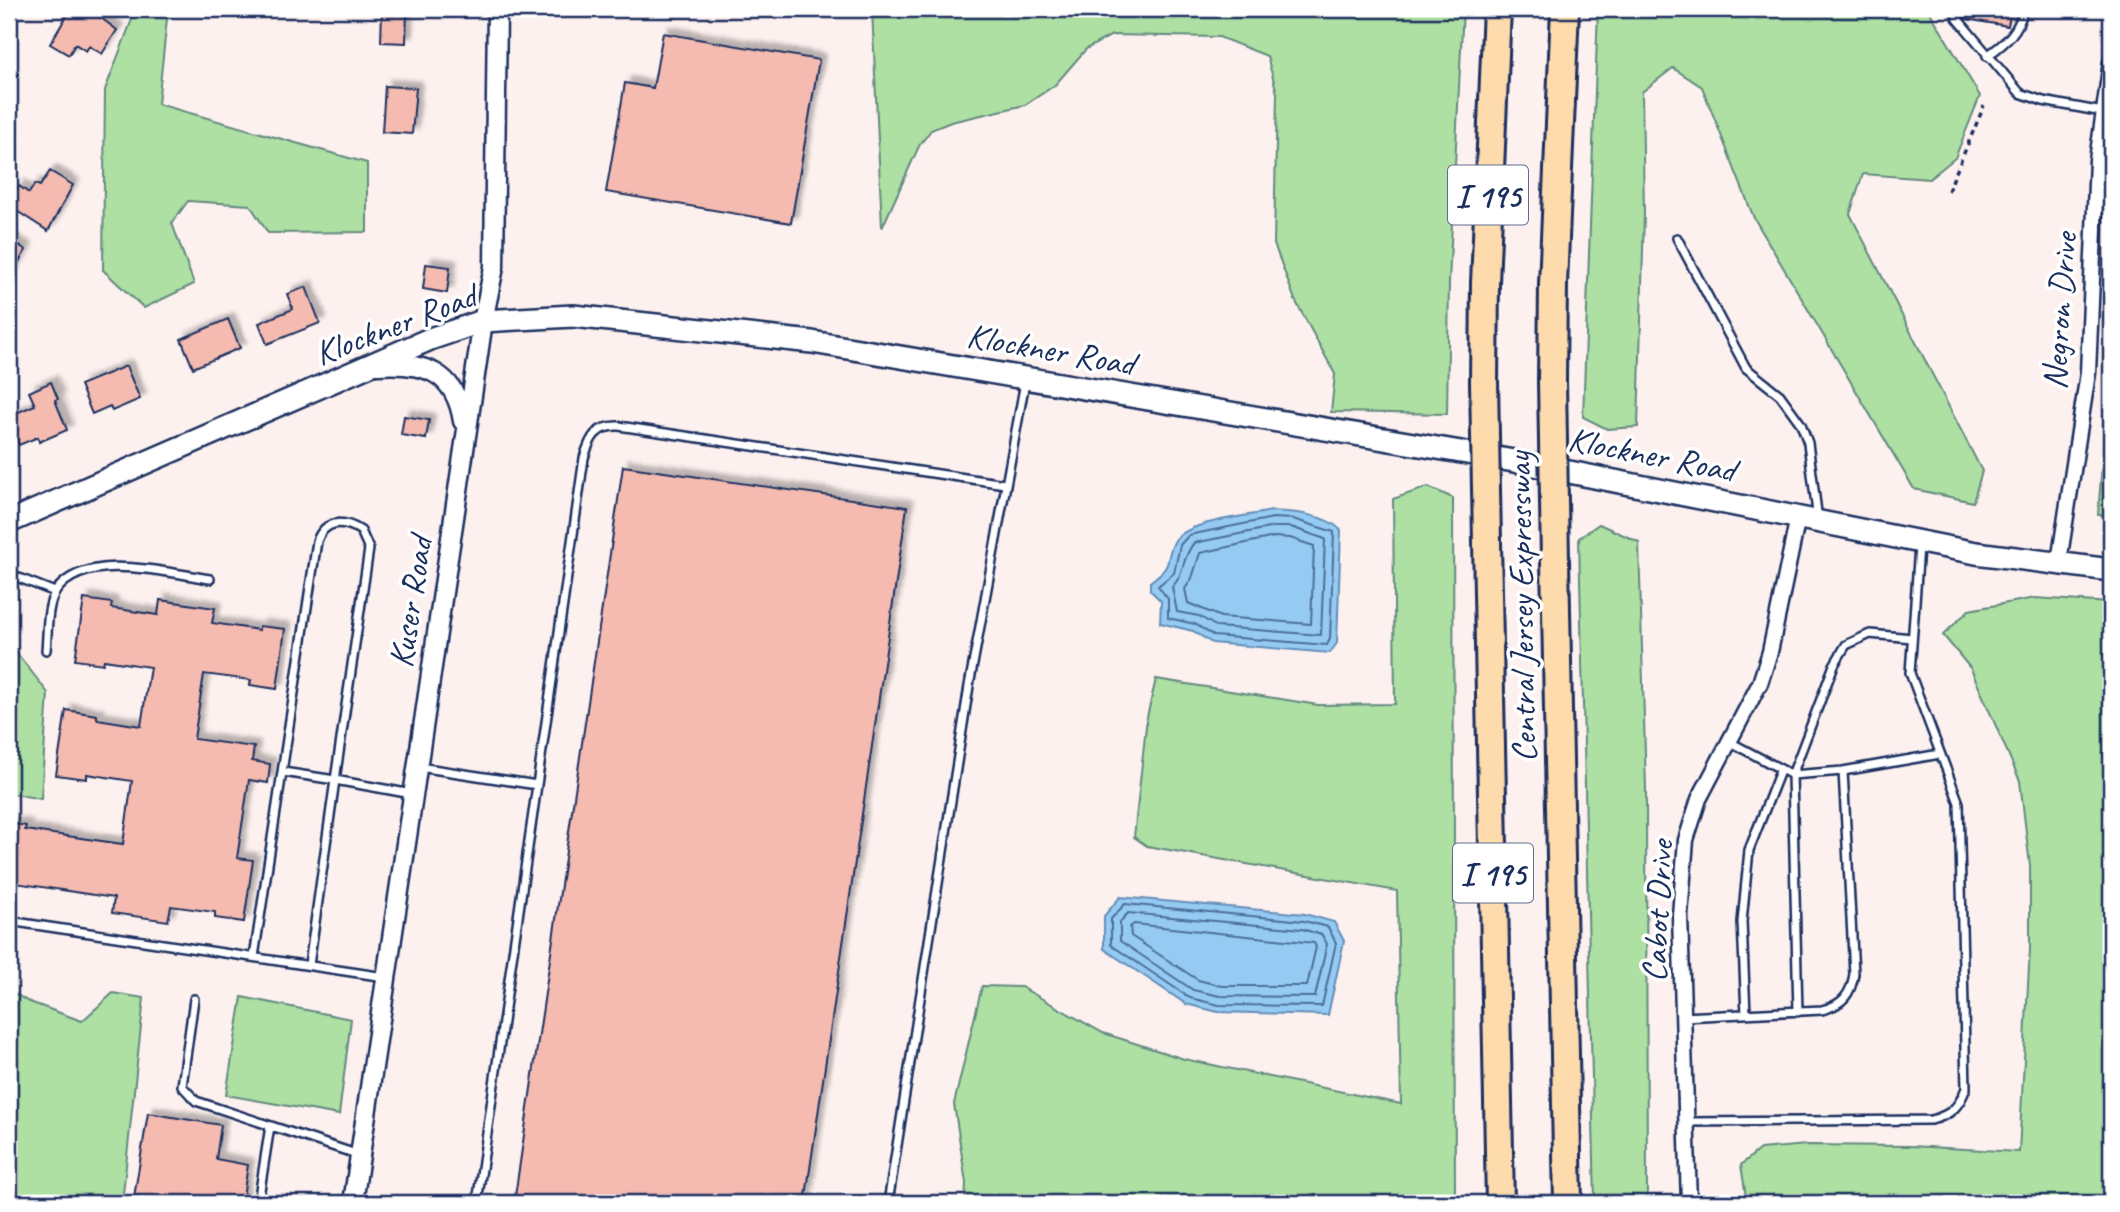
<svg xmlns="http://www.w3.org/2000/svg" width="2120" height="1212" viewBox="0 0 2120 1212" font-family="Caveat,sans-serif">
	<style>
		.green { fill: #ade0a2; stroke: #648880; stroke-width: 2 }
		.water { fill: #95cbf3; stroke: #648db7; stroke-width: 2 }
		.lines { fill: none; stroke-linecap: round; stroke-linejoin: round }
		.shore { stroke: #4c6d9a; stroke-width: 2 }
		.building { fill: #f5bbb0; stroke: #1b2f5e; stroke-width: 2; filter: url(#shadow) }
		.service-casing { stroke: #1b2f5e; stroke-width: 12 }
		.minor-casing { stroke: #1b2f5e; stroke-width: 19 }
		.tertiary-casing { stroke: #1b2f5e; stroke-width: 23 }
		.secondary-casing { stroke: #1b2f5e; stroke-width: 26 }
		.motorway-casing { stroke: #1b2f5e; stroke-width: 32 }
		.path { stroke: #1b2f5e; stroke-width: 3.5; stroke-dasharray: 5 5; stroke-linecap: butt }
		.service { stroke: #fff; stroke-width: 7 }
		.minor { stroke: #fff; stroke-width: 14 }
		.tertiary { stroke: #fff; stroke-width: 18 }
		.secondary { stroke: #fff; stroke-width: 21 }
		.motorway { stroke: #fedbac; stroke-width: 26 }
		.motorway-bridge-casing { stroke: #1b2f5e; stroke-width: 32; stroke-linecap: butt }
		.motorway-bridge { stroke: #fedbac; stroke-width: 26 }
		.labels { text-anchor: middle; stroke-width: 7; stroke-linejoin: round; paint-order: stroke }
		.shield { fill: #fff; stroke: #5f6d8e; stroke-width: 2 }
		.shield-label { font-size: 33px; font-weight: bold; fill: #1b2f5e }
		.street-label { font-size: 35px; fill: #1b2f5e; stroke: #fff }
	</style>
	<defs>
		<filter id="shadow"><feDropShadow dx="6" dy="-6" stdDeviation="2" flood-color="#0004"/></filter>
	</defs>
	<rect width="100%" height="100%" fill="#fdf1ef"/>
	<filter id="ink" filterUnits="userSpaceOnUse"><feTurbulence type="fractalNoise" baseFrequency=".0143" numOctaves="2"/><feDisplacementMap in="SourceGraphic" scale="14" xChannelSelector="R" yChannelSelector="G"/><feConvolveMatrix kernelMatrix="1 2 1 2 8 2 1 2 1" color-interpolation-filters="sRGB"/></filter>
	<g filter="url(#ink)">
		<!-- green -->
		<path class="green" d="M126,9H168L158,104L367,163V232L268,233L250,205L188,201L172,223L194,284L144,308L103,270L105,90L134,14Z
			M872,9H1463L1449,282L1447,414L1331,412L1335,374L1295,300L1274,244L1277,93L1267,56L1219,37L1112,35L1086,49L1055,85L1025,105L951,122L931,130L919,146L882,228Z
			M1598,9H1928L1980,96L1955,158L1929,179L1863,174L1850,214L1982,471L1973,502L1914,489L1754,218L1702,87L1673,68L1642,92L1644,214L1638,427L1607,429L1583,417Z
			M2111,352V514L2098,515L2110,361Z
			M1428,487L1453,498L1455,1203H965L966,1183L954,1104L982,986L1021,987L1103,1033L1184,1059L1401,1104L1397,891L1147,846L1134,837L1147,717L1156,679L1318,705L1395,704L1393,499Z
			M1599,524L1639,542L1646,789L1647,1203H1595L1579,538Z
			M2035,598L2111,603V1203H1747L1741,1165L1760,1149L1807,1145L1910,1146L2019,1152L2030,948V866L2020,781L1971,669L1943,635L1969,610Z
			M9,643L48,693L41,799L9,793Z
			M9,990L27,1001L82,1021L113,993L144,998L122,1203H9Z
			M242,997L351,1019L339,1115L226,1095Z"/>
		<!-- water -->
		<path class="water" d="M1272,511C1293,512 1325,514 1341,530L1337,643L1330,653L1212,643L1193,631L1160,623L1161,601L1150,590V582C1177,561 1162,565 1174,542C1185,521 1248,516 1272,511Z
			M1120,897L1305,914L1334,922L1344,941L1328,1015L1218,1012L1186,1004L1104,949V916Z"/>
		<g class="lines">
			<!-- shore -->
			<path class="shore" d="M1273,518L1293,519L1334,532L1330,639L1327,645L1214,636L1195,624L1168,618V599L1158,586L1174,573L1180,545L1189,535Z
				M1274,527H1291L1325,539L1321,635L1217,627L1199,616L1177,612L1172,587C1185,574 1182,556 1194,543Z
				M1274,537L1290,538L1314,546L1311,624L1221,617L1188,603L1185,589L1192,578L1200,553Z
				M1125,904L1304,921L1328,927L1336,943L1322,1006L1219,1005L1190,998L1111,945V919Z
				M1128,913L1302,929L1322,935L1327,944L1315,997L1220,996L1193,990L1120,941V922Z
				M1134,924L1314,943L1316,947L1307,986H1222L1198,980L1131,936L1130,927Z"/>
		</g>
		<!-- building -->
		<path class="building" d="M71,9H89L117,30L102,54L89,46L86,51L75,44L69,55L50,44Z
			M382,9H407L406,43L381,42Z
			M1960,9H2011L2008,26L1966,19Z
			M663,33L819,60L791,223L606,192L625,83L653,88Z
			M385,86L416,88L412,134L382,132Z
			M50,171L73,185L48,231L9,206V202L19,186L29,193L35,184L40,186Z
			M9,239L26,250L9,278Z
			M426,264L450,267L447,293L423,289Z
			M306,287L320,323L267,344L259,323L293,309L287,294Z
			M228,319L240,348L193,368L181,339Z
			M126,366L140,399L112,411L110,406L92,414L80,385Z
			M51,382L58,399L55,400L67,430L39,442L38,437L19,445L9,416L35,405L29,392Z
			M404,416L429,420L426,439L401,435Z
			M623,466L907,507L805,1203H514Z
			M84,599L112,603L111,608L158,615L160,600L215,608L212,623L259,630V626L285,629L277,689L250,685L251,680L204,674L194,739L254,747L252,761L270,764L268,783L249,780L237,858L253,860L244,922L215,918V912L171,906L168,921L112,913L114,898L9,882V823L26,826L25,830L123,844L132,781L87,774V779L56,775L66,710L97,715V719L141,726L150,667L104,660L103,664L75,660Z
			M148,1113L221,1125L216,1159L248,1165L242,1203H133Z"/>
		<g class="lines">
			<!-- service casing -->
			<g class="service-casing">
				<path id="service" d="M750,9L771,12L779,9
					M1954,9L1957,18L2020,93L2043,101L2103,112
					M1987,56C2007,42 2018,32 2024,9
					M1677,238L1746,368L1780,395L1801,424L1808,443L1818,520
					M9,574L55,592
					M46,650C48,632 46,606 56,591C85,550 169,573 210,579
					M1730,742L1792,775L1798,1012
					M419,767L537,785L477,1203
					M1843,771L1792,775L1834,665L1846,645L1870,634L1912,638
					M283,772L335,780L309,965
					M537,785L584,458C590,438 596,425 619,426L1005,484
					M9,921L385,977
					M254,957L317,541C325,519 344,520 361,531L369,549L335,780L412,794
					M194,999L182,1086L196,1101L359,1155
					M1746,1014L1742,922L1749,850L1780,771
					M1683,1017L1822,1010C1842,1005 1851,995 1854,974L1843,771L1940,754
					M1687,1122L1931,1120C1951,1115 1959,1107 1966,1088L1959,803L1910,673L1919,546
					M258,1203L270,1126
					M888,1203L969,686L1025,382"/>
			</g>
			<!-- minor casing -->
			<g class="minor-casing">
				<path id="minor" d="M2059,562L2088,373L2097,160L2111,62
					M1689,1203L1680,915L1686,840L1699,799L1760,683L1770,652L1798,517"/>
			</g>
			<!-- tertiary casing -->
			<g class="tertiary-casing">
				<path id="tertiary" d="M377,365C423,362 455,370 463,421
					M353,1203L483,321L494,267L497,9"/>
			</g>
			<!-- secondary casing -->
			<g class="secondary-casing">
				<path id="secondary" d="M9,522L430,339L483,321L573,316L812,342L1514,461L1976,553L2111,570"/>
			</g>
			<!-- motorway casing -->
			<g class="motorway-casing">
				<path id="motorway" d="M1552,381L1553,284L1565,9
					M1484,382L1485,283L1497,9
					M1487,542L1500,1203
					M1555,561L1568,1203"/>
			</g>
			<!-- path -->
			<path class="path" d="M1948,191L1984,106"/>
			<!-- service -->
			<use href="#service" class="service"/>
			<!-- minor -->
			<use href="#minor" class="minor"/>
			<!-- tertiary -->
			<use href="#tertiary" class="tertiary"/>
			<!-- secondary -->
			<use href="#secondary" class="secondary"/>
			<!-- motorway -->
			<use href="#motorway" class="motorway"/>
			<!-- motorway-bridge casing -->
			<g class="motorway-bridge-casing">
				<path id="motorway-bridge" d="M1552,381L1555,561
					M1484,382L1487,542"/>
			</g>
			<!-- motorway-bridge -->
			<use href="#motorway-bridge" class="motorway-bridge"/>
		</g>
	</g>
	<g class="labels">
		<!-- shield labels -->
		<g class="shield">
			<rect x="1448" y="165.5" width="80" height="59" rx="5"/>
			<rect x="1453" y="843.5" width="80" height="59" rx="5"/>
		</g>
		<g class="shield-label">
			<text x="1488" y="207">I 195</text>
			<text x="1493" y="885">I 195</text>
		</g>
		<!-- street labels -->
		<g class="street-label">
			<text transform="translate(2059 311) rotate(-86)" y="12">Negron Drive</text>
			<text transform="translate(395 324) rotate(-21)" y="12">Klockner Road</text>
			<text transform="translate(1051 349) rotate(10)" y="12">Klockner Road</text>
			<text transform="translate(1652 454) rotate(11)" y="12">Klockner Road</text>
			<text transform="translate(410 602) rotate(-81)" y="12">Kuser Road</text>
			<text transform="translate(1521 607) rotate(-91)" y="12">Central Jersey Expressway</text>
			<text transform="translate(1657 911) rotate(-87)" y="12">Cabot Drive</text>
		</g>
	</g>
	<!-- margin -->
	<rect width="2120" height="1212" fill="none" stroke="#fff" stroke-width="35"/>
	<rect x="18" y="18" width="2085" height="1177" fill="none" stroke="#1b2f5e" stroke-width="2.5" filter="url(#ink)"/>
</svg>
